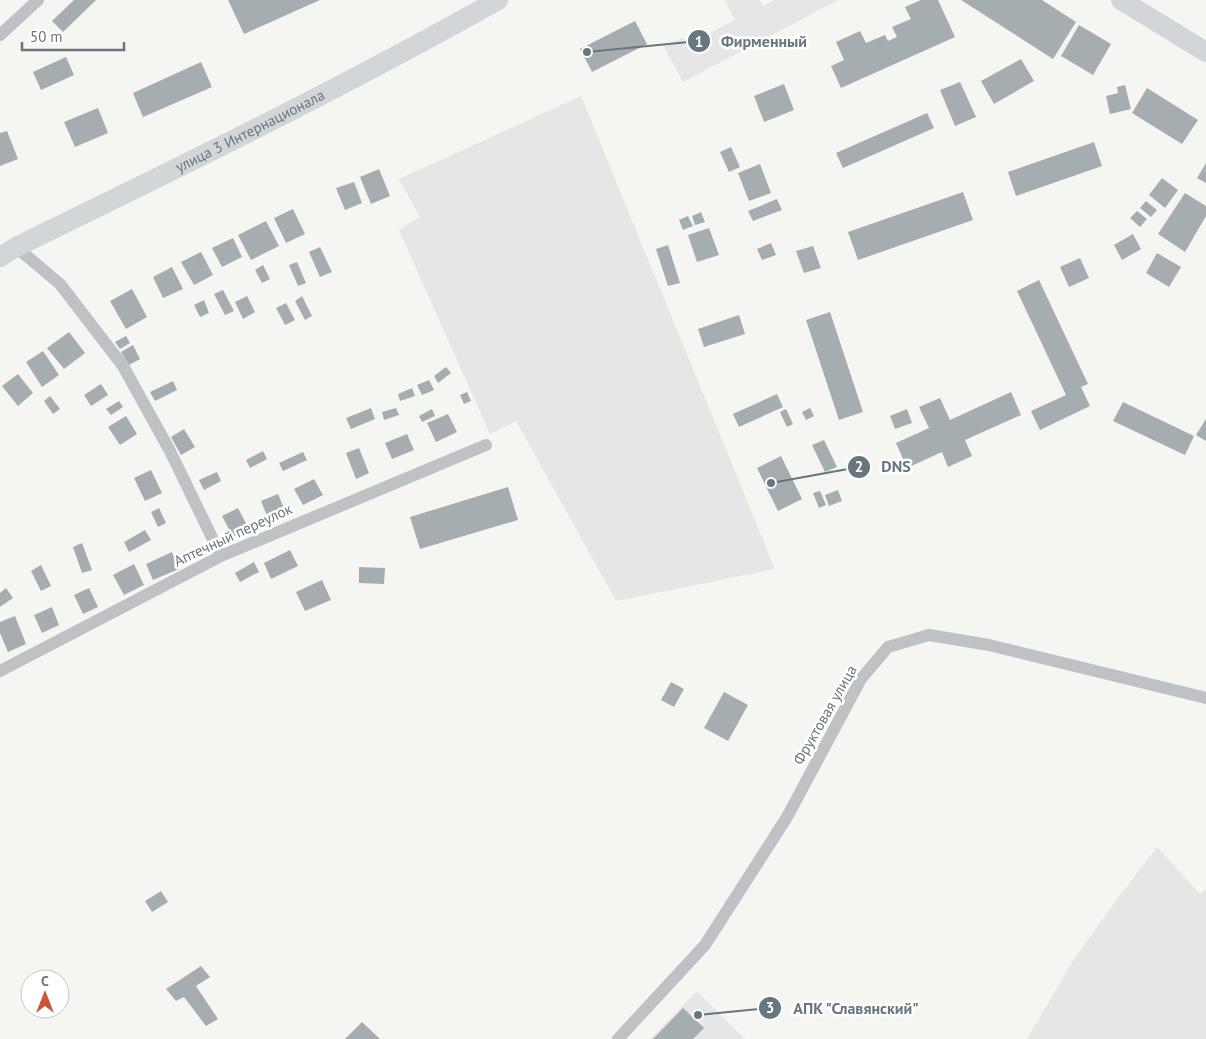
<svg xmlns="http://www.w3.org/2000/svg" width="1206" height="1039" viewBox="0 0 1206 1039" font-family="'PT Sans',sans-serif">
	<style>
		.built { fill: #e5e6e5 }
		.building { fill: #a6adb1 }
		.lines { fill: none; stroke-linecap: round; stroke-linejoin: round }
		.street { stroke: #bec2c5; stroke-width: 12 }
		.primary { stroke: #d2d6d9; stroke-width: 20 }
		.labels { text-anchor: middle; stroke-width: 5; stroke-linejoin: round; paint-order: stroke }
		.street-label { font-size: 15px; fill: #67767f; stroke: #fff }
		.leader { fill: none; stroke: #67767f; stroke-width: 2 }
		.callout-dot { fill: #67767f; stroke: #fff; stroke-width: 2 }
		.mark-label { font-size: 15px; text-anchor: middle; font-weight: bold; fill: #fff }
		.callout-label { font-size: 16px; text-anchor: middle; font-weight: bold; fill: #67767f; stroke: #fff; stroke-width: 5; stroke-linejoin: round; paint-order: stroke }
	</style>
	<rect width="100%" height="100%" fill="#f5f5f2"/>
	<!-- built -->
	<path class="built" d="M724,0H760L763,6L774,0H838L683,82L664,47L683,37L687,45L735,20Z
		M581,96L775,569L616,601L516,421L490,434L399,230L420,217L399,179Z
		M1157,847L1200,894L1206,889V1039H1027L1073,961L1109,910Z
		M697,991L745,1039H650Z"/>
	<!-- building -->
	<path class="building" d="M74,0H96L63,32L52,21Z
		M228,0H320L244,34Z
		M921,0H938L955,37L841,88L831,66L844,60L836,42L860,31L866,43L885,35L888,41L897,37L892,27L911,19L905,7Z
		M961,0H1042L1076,22L1053,59Z
		M635,21L647,44L592,72L580,49Z
		M1079,25L1111,44L1093,75L1061,56Z
		M66,57L74,75L41,90L33,72Z
		M1021,59L1034,81L994,104L981,81Z
		M201,62L212,87L143,117L133,93Z
		M960,82L976,117L955,126L940,90Z
		M784,84L794,110L764,122L754,96Z
		M1125,85L1131,109L1110,114L1106,96L1118,93L1117,87Z
		M1147,88L1198,120L1182,144L1132,113Z
		M98,108L108,133L75,147L64,122Z
		M927,113L934,128L843,168L836,153Z
		M7,131L18,159L0,166V133Z
		M1094,142L1102,166L1016,196L1008,172Z
		M731,147L740,167L729,172L720,152Z
		M1206,163V183L1197,178Z
		M760,164L771,193L749,201L738,173Z
		M379,169L390,196L371,204L360,177Z
		M1162,178L1178,190L1165,208L1149,195Z
		M354,182L362,203L345,210L336,188Z
		M963,192L973,220L858,260L848,232Z
		M1185,193L1206,206V216L1185,252L1158,234Z
		M777,199L782,210L753,221L748,211Z
		M1146,201L1157,210L1151,217L1140,208Z
		M293,209L305,234L286,243L274,218Z
		M1137,211L1147,219L1140,227L1130,218Z
		M701,212L705,222L695,225L692,216Z
		M688,216L693,226L683,230L679,220Z
		M266,221L279,246L251,260L238,235Z
		M709,228L719,255L697,262L688,235Z
		M1133,234L1141,249L1122,260L1114,245Z
		M233,238L242,257L222,267L212,248Z
		M771,243L776,255L762,260L757,249Z
		M668,245L680,283L668,286L656,249Z
		M813,246L821,268L804,273L796,251Z
		M320,247L332,272L320,277L309,252Z
		M201,252L213,275L194,285L181,262Z
		M1157,253L1181,267L1169,287L1146,273Z
		M1080,258L1089,278L1069,287L1060,267Z
		M297,262L306,283L298,286L289,265Z
		M263,265L270,279L262,283L255,270Z
		M172,267L183,289L163,298L153,277Z
		M1039,280L1088,384L1081,387L1090,406L1040,430L1031,411L1066,395L1017,291Z
		M132,289L147,317L126,329L110,301Z
		M223,290L234,311L225,315L214,294Z
		M247,296L255,312L243,319L235,302Z
		M302,296L312,316L305,320L295,301Z
		M204,300L209,313L200,317L194,305Z
		M286,303L295,320L285,325L276,308Z
		M830,312L863,412L839,420L806,320Z
		M739,315L745,334L704,347L698,329Z
		M69,332L85,353L64,369L47,348Z
		M126,336L130,343L120,349L115,342Z
		M133,345L140,359L129,365L121,352Z
		M43,351L59,375L42,387L26,362Z
		M446,367L451,373L438,383L434,376Z
		M18,374L33,393L18,406L2,386Z
		M429,380L434,390L422,395L417,385Z
		M173,381L177,390L155,401L150,392Z
		M101,384L108,395L91,406L84,395Z
		M412,388L415,396L400,401L398,394Z
		M467,392L471,401L464,404L460,395Z
		M1011,392L1021,415L965,440L972,456L948,467L942,452L907,468L896,443L929,428L919,407L940,398L950,420Z
		M777,394L783,407L739,427L733,414Z
		M50,396L60,409L53,414L44,401Z
		M119,401L123,407L111,415L106,409Z
		M1123,402L1194,436L1185,455L1113,421Z
		M371,408L375,419L351,429L346,418Z
		M396,408L399,415L384,420L382,412Z
		M810,408L814,416L806,420L802,412Z
		M432,409L435,416L422,422L419,416Z
		M786,409L793,424L787,427L780,412Z
		M907,409L912,423L895,429L890,416Z
		M448,414L457,432L436,442L427,423Z
		M126,416L137,434L120,445L108,427Z
		M1206,419V441L1196,435Z
		M184,429L195,447L181,455L171,437Z
		M407,434L414,450L392,459L385,443Z
		M824,440L837,467L825,472L812,445Z
		M359,448L369,473L356,479L346,453Z
		M263,451L267,459L250,468L246,460Z
		M303,452L307,460L283,471L279,463Z
		M781,456L802,499L778,511L757,468Z
		M151,470L162,493L145,501L134,478Z
		M217,472L221,481L204,490L199,480Z
		M314,479L323,495L303,505L294,489Z
		M508,487L518,520L420,549L410,517Z
		M838,490L842,501L829,506L825,495Z
		M820,491L826,505L819,508L813,493Z
		M278,494L286,513L269,521L261,501Z
		M159,508L166,523L158,527L151,512Z
		M238,508L249,529L233,537L222,516Z
		M145,530L151,540L129,552L124,542Z
		M82,543L92,570L82,573L73,547Z
		M290,550L298,566L271,579L264,563Z
		M172,552L179,569L153,580L146,564Z
		M254,562L259,572L240,582L235,573Z
		M134,564L144,585L124,595L113,575Z
		M41,565L51,586L41,591L31,571Z
		M359,567L385,568L384,584L359,583Z
		M322,580L331,600L305,611L296,592Z
		M6,588L13,598L0,607V593Z
		M89,588L98,607L83,614L74,595Z
		M52,607L59,625L42,633L34,615Z
		M15,616L26,644L8,652L0,633V622Z
		M671,682L684,689L674,707L661,700Z
		M724,692L748,705L728,741L704,728Z
		M161,891L168,902L152,912L145,901Z
		M201,966L210,977L196,986L218,1019L206,1026L184,997L176,1001L166,989Z
		M683,1008L704,1028L693,1039H653Z
		M362,1022L380,1039H345Z"/>
	<g class="lines">
		<!-- street -->
		<path class="street" d="M0,35L38,0
			M16,247L60,284L123,366L170,451L221,556
			M0,671L221,556L486,445
			M618,1039L705,945L787,817L861,679L888,647L929,635L989,645L1206,698"/>
		<!-- primary -->
		<g class="primary">
			<path d="M1121,0L1206,52"/>
			<path id="s1" d="M0,257L16,247C178,168 340,89 498,0"/>
		</g>
	</g>
	<g class="labels">
		<!-- street labels -->
		<g class="street-label">
			<text dy="5" stroke="none"><textPath href="#s1" startOffset="280">улица 3 Интернационала</textPath></text>
			<text transform="translate(233 535) rotate(-25)" y="5">Аптечный переулок</text>
			<text transform="translate(825 715) rotate(-60)" y="5">Фруктовая улица</text>
		</g>
	</g>
	<!-- callouts -->
	<path class="leader" d="M587 52L699 41M771 483L859 467M698 1015L770 1008"/>
	<g class="callout-dot">
		<circle cx="587" cy="52" r="5"/>
		<circle cx="771" cy="483" r="5"/>
		<circle cx="698" cy="1015" r="5"/>
		<circle cx="699" cy="41" r="12"/>
		<circle cx="859" cy="467" r="12"/>
		<circle cx="770" cy="1008" r="12"/>
	</g>
	<g class="mark-label">
		<text x="699" y="47">1</text>
		<text x="859" y="472">2</text>
		<text x="770" y="1013">3</text>
	</g>
	<g class="callout-label">
		<text x="764" y="47">Фирменный</text>
		<text x="896" y="472">DNS</text>
		<text x="856" y="1014">АПК "Славянский"</text>
	</g>
	<!-- north arrow -->
	<g transform="translate(45 994)"><circle r="24" fill="#ffffff" stroke="#c2c8cc"/>
	<path d="M0-4L9 19L0 12L-9 19Z" fill="#cd5339"/>
	<text y="-8" font-size="14" font-weight="bold" text-anchor="middle" fill="#67767f">С</text>
	</g>
	<!-- scale -->
	<path d="M22 42v8h102v-8" fill="none" stroke="#67767f" stroke-width="2.5"/>
	<text x="30" y="42" font-size="15" fill="#67767f" stroke="#ffffff" stroke-width="4" paint-order="stroke">50 m</text>
</svg>
